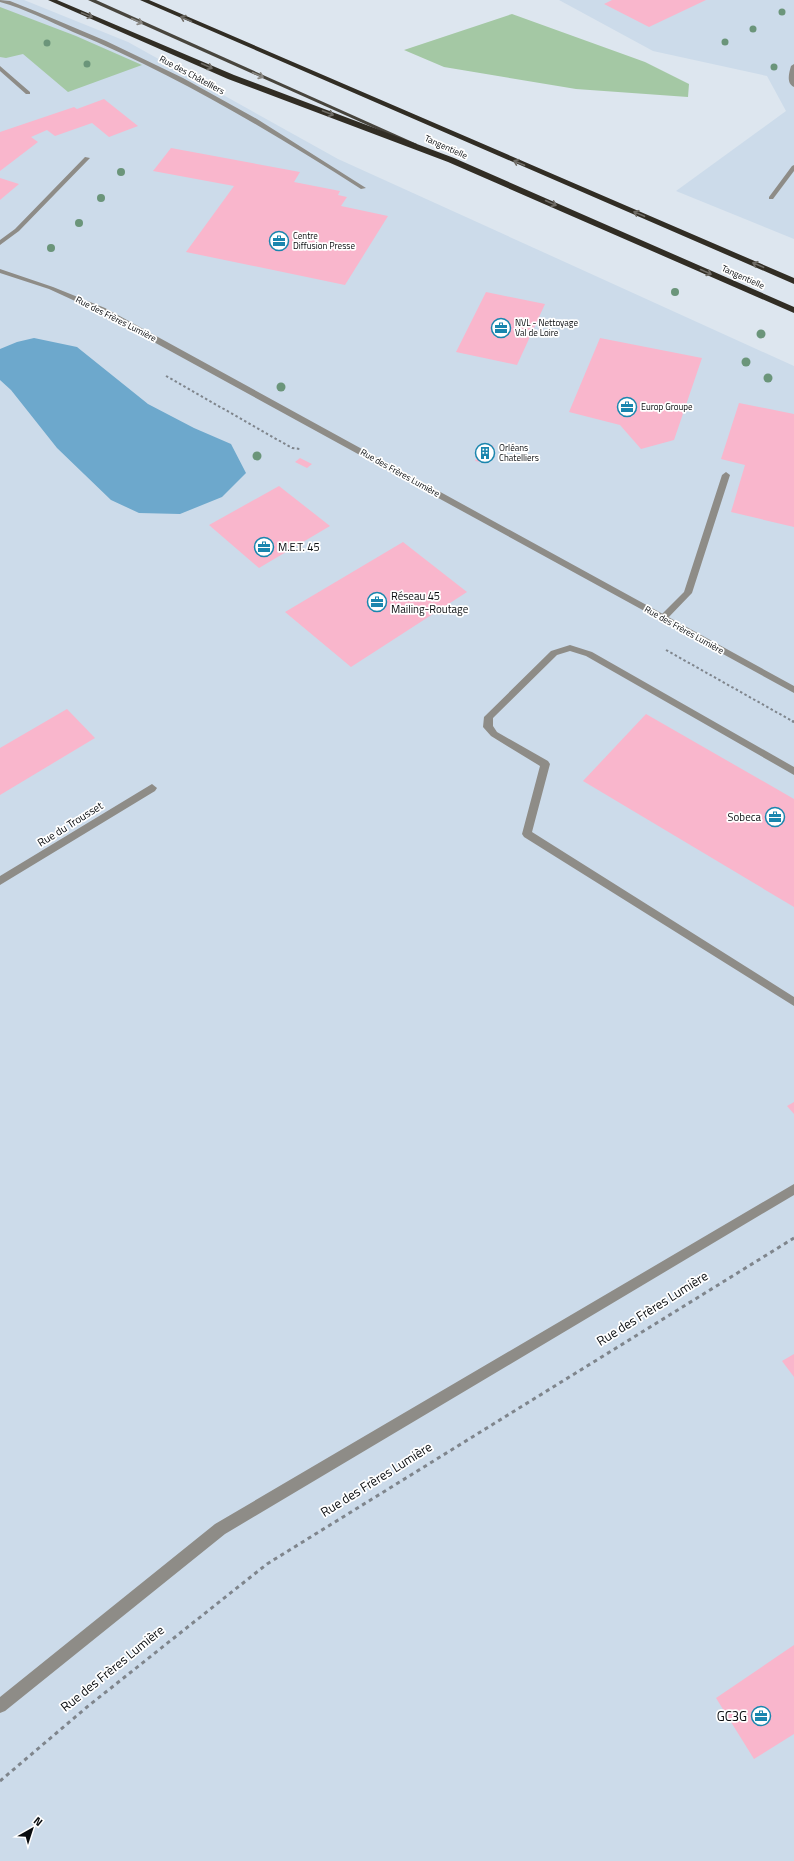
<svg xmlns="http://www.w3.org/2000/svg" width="794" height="1861" viewBox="0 0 794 1861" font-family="'Titillium Web',sans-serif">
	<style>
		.built { fill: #ccdbea }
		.green { fill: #a4c8a4 }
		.water { fill: #6da8cc }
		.building { fill: #f9b6cc }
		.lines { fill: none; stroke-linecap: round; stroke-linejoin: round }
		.path-far2 { stroke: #7f858c; stroke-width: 2; stroke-dasharray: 2.5 2.5; stroke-linecap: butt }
		.path-far1 { stroke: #7f858c; stroke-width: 2.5; stroke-dasharray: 3 3; stroke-linecap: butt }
		.path { stroke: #7f858c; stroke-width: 3; stroke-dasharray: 4 4; stroke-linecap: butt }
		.lane { fill: #8e8c87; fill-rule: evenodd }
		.street { fill: #8e8c87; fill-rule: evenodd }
		.primary { fill: #48453d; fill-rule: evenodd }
		.highway { fill: #312d24; fill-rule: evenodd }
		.tree { fill: #6b957a }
		.oneway { stroke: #6f6c66 }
		.oneway2 { stroke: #888681 }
		.labels { text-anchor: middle; stroke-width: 3.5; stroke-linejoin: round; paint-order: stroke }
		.far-street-label { font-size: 9px; fill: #090c0f; stroke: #fff }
		.far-poi-label { font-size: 9px; fill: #090c0f; stroke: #fff; text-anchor: start }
		.poi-label { font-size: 11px; fill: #090c0f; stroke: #fff; text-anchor: start }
		.street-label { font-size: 11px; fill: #090c0f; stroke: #fff }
		.near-street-label { font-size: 13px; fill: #090c0f; stroke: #fff }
		.near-poi-label { font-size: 13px; fill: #090c0f; stroke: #fff; text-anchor: end }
	</style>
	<rect width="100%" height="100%" fill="#dde6ef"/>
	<!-- built -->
	<path class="built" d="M0,0H24L128,42L338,159L794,366V1861H0Z
		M559,0H794V239L676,191L786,111L767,76L653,51Z"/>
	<!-- green -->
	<path class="green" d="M0,7L76,36L142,65L68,92L23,54L6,58L0,57Z
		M512,14L645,62L689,84L688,97L576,89L444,67L404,50Z"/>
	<!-- water -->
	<path class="water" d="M34,338L77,347L148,404L194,428L231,444L246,473L222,497L180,514L139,513L111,500L57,448L11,390L0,380V349L17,342Z"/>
	<!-- building -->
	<path class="building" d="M612,0H706L649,27L604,4Z
		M104,99L138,126L109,137L92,123L55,136L47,130L31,137L38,142L0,171V132L74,107L77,109Z
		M171,148L300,172L294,182L340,191L338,195L347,197L341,206L388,216L345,285L186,252L234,186L153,171Z
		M0,178L19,184L0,200Z
		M486,292L545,304L517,365L456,352Z
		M600,338L702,358L674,440L641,449L620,425L569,412Z
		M739,403L794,414V527L731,512L745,465L721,459Z
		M484,443L494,446L486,463L475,461Z
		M300,458L312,464L307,468L295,462Z
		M279,486L330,526L259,568L209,525Z
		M403,542L467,592L351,667L285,612Z
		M67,709L95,738L0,795V748Z
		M646,714L794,799V907L583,781Z
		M794,1102V1114L787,1106Z
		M794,1354V1377L782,1361Z
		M794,1645V1734L754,1759L716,1698Z"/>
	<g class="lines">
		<!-- path-far2 -->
		<path class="path-far2" d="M166,376L292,448L300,449
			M666,650L794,722"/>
		<!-- path-far1 -->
		<path class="path-far1" d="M792,721L794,722"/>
		<!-- path -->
		<path class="path" d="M0,1781L87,1707L267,1564L794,1238"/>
		<!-- lane -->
		<path class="lane" d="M0,0L10,1L35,11L106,41L183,78L257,119L366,188L361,189C268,130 175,74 73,32C49,21 25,9 0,2Z
			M0,66L30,92V94H26L0,71Z
			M85,157L90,158L19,231L0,245V240L15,229Z
			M794,165V171L773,199H769V197L792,166Z
			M726,472L730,475L692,593L666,620H660L659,618L660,616L684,592L722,475Z
			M570,645L592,652L794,767V775L586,656L570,651L557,655L493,718V726L497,732L548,761L550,764L532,832L794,997V1006L524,837L522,834L540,766L491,736L483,727L484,717L551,651Z
			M152,784L157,788L155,791L0,885V876Z"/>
		<!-- street -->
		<path class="street" d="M794,64V87C786,83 789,73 791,66Z
			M0,269L53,287L105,308L794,686V693L99,312L49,289L0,273Z
			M794,1184V1195L225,1534L5,1711L0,1713V1697L215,1524Z"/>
		<!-- primary -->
		<path class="primary" d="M88,0H96L417,144L412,145Z"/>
		<!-- highway -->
		<path class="highway" d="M48,0H57L234,75L454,158L794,307V313L448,162L228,79Z
			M140,0H149L794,278V284Z"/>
	</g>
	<!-- trees -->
	<g class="tree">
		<circle cx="782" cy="12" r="3.5"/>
		<circle cx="753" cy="29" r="3.5"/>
		<circle cx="725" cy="42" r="3.5"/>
		<circle cx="47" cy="43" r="3.5"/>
		<circle cx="87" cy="64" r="3.5"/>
		<circle cx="774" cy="67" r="3.5"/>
		<circle cx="121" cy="172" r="4"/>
		<circle cx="101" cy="198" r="4"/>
		<circle cx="79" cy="223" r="4"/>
		<circle cx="51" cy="248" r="4"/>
		<circle cx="675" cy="292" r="4"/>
		<circle cx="761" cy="334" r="4.5"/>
		<circle cx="746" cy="362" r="4.5"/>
		<circle cx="768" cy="378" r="4.5"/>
		<circle cx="281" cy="387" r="4.5"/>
		<circle cx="257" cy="456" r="4.5"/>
	</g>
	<!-- one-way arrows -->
	<defs><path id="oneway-shaft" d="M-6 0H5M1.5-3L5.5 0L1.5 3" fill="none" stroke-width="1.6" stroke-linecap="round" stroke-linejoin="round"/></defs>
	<g class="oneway">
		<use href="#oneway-shaft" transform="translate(87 15) rotate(22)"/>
		<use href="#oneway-shaft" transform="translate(186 19) rotate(-156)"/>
		<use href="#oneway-shaft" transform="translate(207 66) rotate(24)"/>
		<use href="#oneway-shaft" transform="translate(328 113) rotate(21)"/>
		<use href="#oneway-shaft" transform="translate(519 163) rotate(-157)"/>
		<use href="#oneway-shaft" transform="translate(551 203) rotate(24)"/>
		<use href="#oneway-shaft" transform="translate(639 214) rotate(-157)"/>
		<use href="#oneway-shaft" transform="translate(758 265) rotate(-157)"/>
		<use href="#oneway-shaft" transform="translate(706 272) rotate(24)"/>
	</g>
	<g class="oneway2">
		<use href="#oneway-shaft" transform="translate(137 21) rotate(24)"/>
		<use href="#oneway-shaft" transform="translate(258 75) rotate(24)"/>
	</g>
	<!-- icons -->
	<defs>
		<g id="office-ring" transform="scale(1)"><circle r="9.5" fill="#fff" stroke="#1a86ae" stroke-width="1.5"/><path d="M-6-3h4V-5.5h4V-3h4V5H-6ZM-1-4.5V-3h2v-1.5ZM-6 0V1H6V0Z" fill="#1a86ae"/></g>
		<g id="building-ring" transform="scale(1)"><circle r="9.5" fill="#fff" stroke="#1a86ae" stroke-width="1.5"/><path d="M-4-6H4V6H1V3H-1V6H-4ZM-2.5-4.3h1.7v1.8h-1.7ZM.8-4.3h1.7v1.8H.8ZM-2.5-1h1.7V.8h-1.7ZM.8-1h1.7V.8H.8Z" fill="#1a86ae"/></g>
	</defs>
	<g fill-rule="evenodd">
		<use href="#office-ring" x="279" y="241"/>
		<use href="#office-ring" x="501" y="328"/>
		<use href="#office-ring" x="627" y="407"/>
		<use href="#building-ring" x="485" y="453"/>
		<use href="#office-ring" x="264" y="547"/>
		<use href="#office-ring" x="377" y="602"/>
		<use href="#office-ring" x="775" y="817"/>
		<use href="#office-ring" x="761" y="1716"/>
	</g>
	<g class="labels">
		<!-- far-street labels -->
		<g class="far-street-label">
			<text transform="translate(192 75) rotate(28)" y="3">Rue des Châtelliers</text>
			<text transform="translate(446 147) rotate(24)" y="3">Tangentielle</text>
			<text transform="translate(743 277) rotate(24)" y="3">Tangentielle</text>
			<text transform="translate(116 319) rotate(27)" y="3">Rue des Frères Lumière</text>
			<text transform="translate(400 473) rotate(29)" y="3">Rue des Frères Lumière</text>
			<text transform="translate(684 630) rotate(29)" y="3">Rue des Frères Lumière</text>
		</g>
		<!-- far-poi labels -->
		<g class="far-poi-label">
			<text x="293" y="239">Centre<tspan x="293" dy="10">Diffusion Presse</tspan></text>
			<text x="515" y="326">NVL - Nettoyage<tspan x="515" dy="10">Val de Loire</tspan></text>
			<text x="641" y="410">Europ Groupe</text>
			<text x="499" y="451">Orléans<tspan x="499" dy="10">Chatelliers</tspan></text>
		</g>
		<!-- poi labels -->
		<g class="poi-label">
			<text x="278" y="551">M.E.T. 45</text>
			<text x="391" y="600">Réseau 45<tspan x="391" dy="13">Mailing-Routage</tspan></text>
			<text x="761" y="821" text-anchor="end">Sobeca</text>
		</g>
		<!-- street labels -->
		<g class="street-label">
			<text transform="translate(70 824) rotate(-32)" y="4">Rue du Trousset</text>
		</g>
		<!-- near-street labels -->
		<g class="near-street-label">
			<text transform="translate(652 1308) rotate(-32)" y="5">Rue des Frères Lumière</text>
			<text transform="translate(376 1479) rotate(-32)" y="5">Rue des Frères Lumière</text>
			<text transform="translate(112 1668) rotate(-39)" y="5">Rue des Frères Lumière</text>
		</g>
		<!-- near-poi labels -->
		<g class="near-poi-label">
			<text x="747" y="1721">GC3G</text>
		</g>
	</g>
	<!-- north arrow -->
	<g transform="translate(32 1829) rotate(39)" stroke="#ffffff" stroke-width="3" paint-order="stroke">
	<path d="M0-3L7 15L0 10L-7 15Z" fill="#090c0f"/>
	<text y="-6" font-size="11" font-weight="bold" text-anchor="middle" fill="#090c0f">N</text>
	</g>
</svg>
